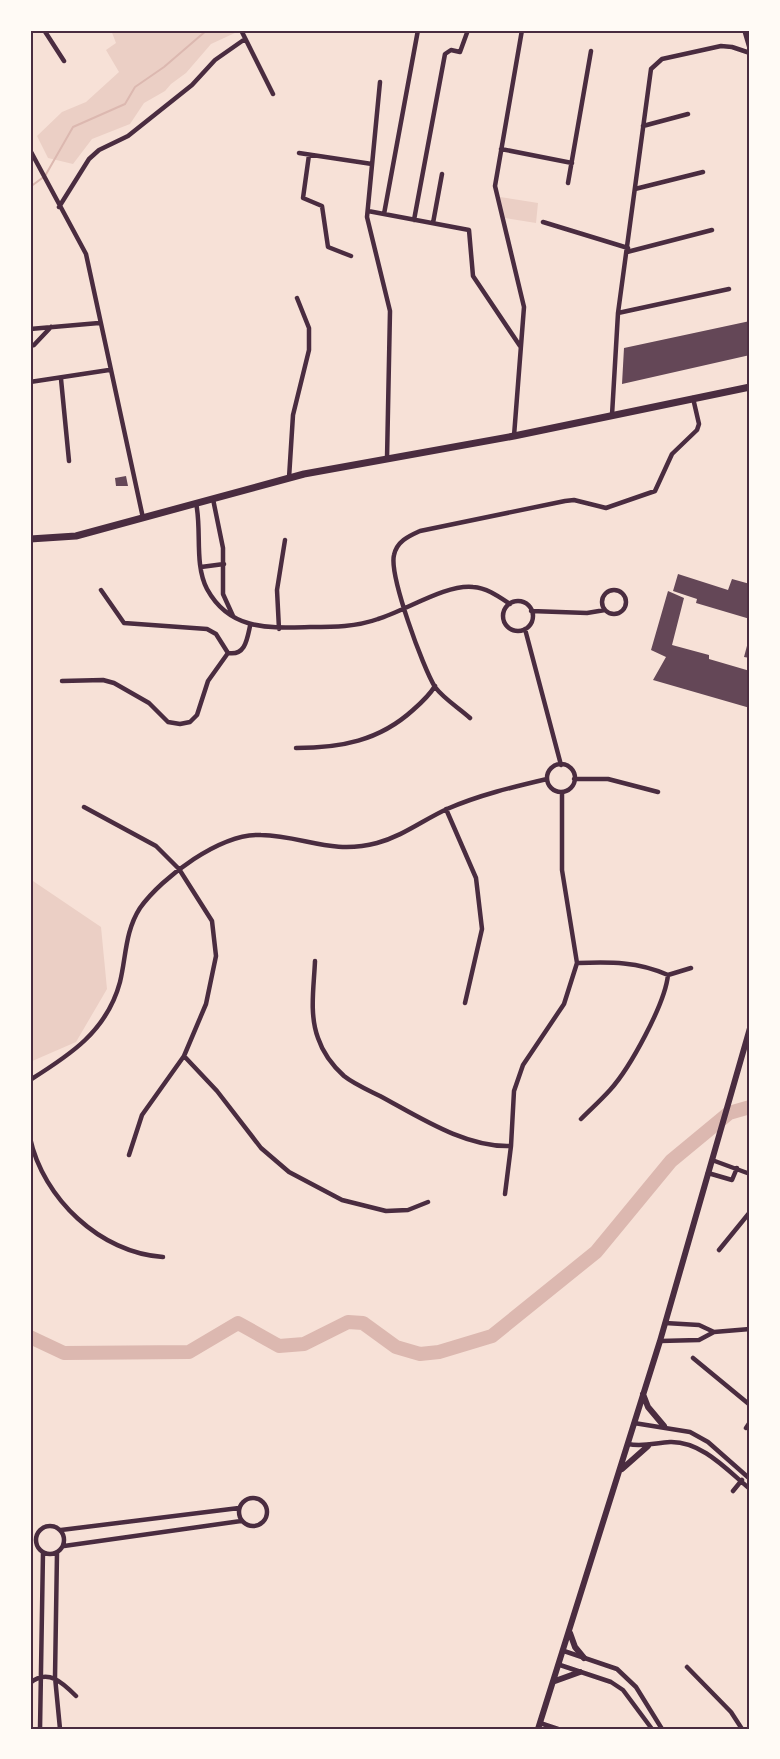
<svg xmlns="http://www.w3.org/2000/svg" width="780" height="1759" viewBox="0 0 780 1759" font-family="'Libre Baskerville',serif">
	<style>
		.green { fill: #ebcfc5 }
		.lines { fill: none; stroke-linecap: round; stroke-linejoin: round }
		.stream { stroke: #dcb8b0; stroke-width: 2 }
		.river { stroke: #dcb8b0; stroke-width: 14 }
		.building { fill: #644757 }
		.minor { stroke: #4a2c40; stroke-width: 4.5 }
		.tertiary { stroke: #4a2c40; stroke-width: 6 }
		.secondary { stroke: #4a2c40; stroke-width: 7 }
		.neatline { fill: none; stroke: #4a2c40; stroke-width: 2 }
	</style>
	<rect width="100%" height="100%" fill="#f7e1d7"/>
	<!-- green -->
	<path class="green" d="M111,30H236L237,32L211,44L186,73L171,84L165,91L144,103L130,124L92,139L73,164L48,158L37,136L62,112L86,102L119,72L106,50L116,43Z
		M500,197L538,203L536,223L505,218Z
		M30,879L101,927L107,989L76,1042L30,1062Z"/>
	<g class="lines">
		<!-- stream -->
		<path class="stream" d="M30,187L45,176L73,127L125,104L135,87L164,67L207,30"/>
		<!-- river -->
		<path class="river" d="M30,1337L64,1353L189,1352L238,1323L279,1346L304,1344L348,1322L363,1323L396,1347L420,1354L439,1352L492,1336L596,1252L671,1161L729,1113L750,1107"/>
	</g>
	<!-- building -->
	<path class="building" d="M750,321V355L622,384L624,348Z
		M126,476L128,486H116L115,478Z
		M678,574L728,590L732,579L750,584V619L696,603L697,599L673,591Z
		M668,591L684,598L672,645L709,655V659L750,671V708L653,680L666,657L651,650Z
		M748,642L750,643V658L744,657Z"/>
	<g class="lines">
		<!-- minor -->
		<path class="minor" d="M44,30L64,61
			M241,30L273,94
			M380,82L367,217L390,311L387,459
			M643,126L688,114
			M501,149L572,163
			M30,150L86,254L143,518
			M299,153L372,164
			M309,155L303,198L322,206L328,247L351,256
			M568,183L591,51
			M635,189L703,172
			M59,207L89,159L99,150L128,136L192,85L215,60L245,39
			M368,211L469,230L473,276L520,346
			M384,214L418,30
			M414,220L445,54L451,50L460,52L468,30
			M543,222L628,248
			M433,223L442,174
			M627,252L712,230
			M618,313L729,289
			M30,329L99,323
			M30,346L34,345L51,327
			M61,379L69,461
			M30,382L109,370
			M612,415L618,313L651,69L662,59L721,46L732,47L750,53
			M514,436L524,307L495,186L522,30
			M289,478L293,415L309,350V328L297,298
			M213,499L223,548V594L233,616
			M196,503C202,530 194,564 207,589C230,631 269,628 310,627C334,627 356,627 378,619C405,611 446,584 473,587C487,588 498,596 510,604
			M201,567L224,564
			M602 602a12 12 0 1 1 24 0a12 12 0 1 1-24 0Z
			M101,590L124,623L207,629L216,634L228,653C245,656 247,640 250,626
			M503 616a15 15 0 1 1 30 0a15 15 0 1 1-30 0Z
			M531,611L587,613L605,610
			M279,629L277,590L285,540
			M525,629L561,765
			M62,681L103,680L114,683L149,703L168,722L180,724L190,722L197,715L208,681L228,653
			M470,718C459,708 444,699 435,687C423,668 389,575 394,555C397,541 409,536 420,531L565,501L574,500L606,508L655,491L672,454L697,430L699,424L693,398
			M296,748C340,748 379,741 413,710C421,703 429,696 435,686
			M547 778a14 14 0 1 1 28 0a14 14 0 1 1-28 0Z
			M574,779H608L658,792
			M84,807L156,846L179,869L212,921L216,956L206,1004L184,1056L142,1115L129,1155
			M446,809L476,878L482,929L465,1003
			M315,961C314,986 309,1014 318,1038C323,1053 333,1066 344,1076C354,1084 368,1090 380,1096C419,1117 466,1148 511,1146
			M577,963C610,962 637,961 668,975L691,968
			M184,1056L217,1091L261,1148L289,1172L342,1200L386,1211L408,1210L428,1202
			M30,1080C70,1055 107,1031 120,982C126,958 125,931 140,908C162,877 221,833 261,835C304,836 331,855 377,843C403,836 423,820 447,809C479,795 513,787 547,779
			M581,1119C591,1109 601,1100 610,1090C630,1068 665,1004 668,975
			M30,1138C43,1198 100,1253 163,1257
			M712,1160L750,1174
			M708,1173L732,1180L737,1168
			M505,1194L511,1146L514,1091L523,1065L564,1004L577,963L562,870V792
			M719,1250L750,1212
			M665,1323L699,1325L714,1332
			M660,1341L699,1340L714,1332L750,1329
			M693,1358L750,1405
			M634,1423L690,1432L708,1442L750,1479
			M746,1428L750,1422
			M628,1444C643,1447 655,1443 670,1442C702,1441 728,1471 750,1489
			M733,1491L742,1480
			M239 1512a14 14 0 1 1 28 0a14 14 0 1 1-28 0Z
			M36 1540a14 14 0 1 1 28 0a14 14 0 1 1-28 0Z
			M61,1530L239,1508
			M64,1546L241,1521
			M57,1553L55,1677L60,1729
			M564,1651L617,1669L636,1687L662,1729
			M560,1665L611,1682L623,1690L652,1729
			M687,1667L731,1712L742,1729
			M30,1683C48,1668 63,1683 76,1696
			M540,1723L558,1729
			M40,1729L43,1552"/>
		<!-- tertiary -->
		<path class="tertiary" d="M745,30L750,47
			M643,1394L648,1407L664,1426
			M622,1469L648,1446
			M570,1633L575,1647L584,1658
			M555,1681L580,1672
			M538,1729L660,1341L750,1028"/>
		<!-- secondary -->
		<path class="secondary" d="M30,539L76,536L304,474L514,436L750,387"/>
	</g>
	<!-- border -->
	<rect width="780" height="1759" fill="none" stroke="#fffaf5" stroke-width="63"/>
	<rect x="32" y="32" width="716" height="1696" class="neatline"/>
</svg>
